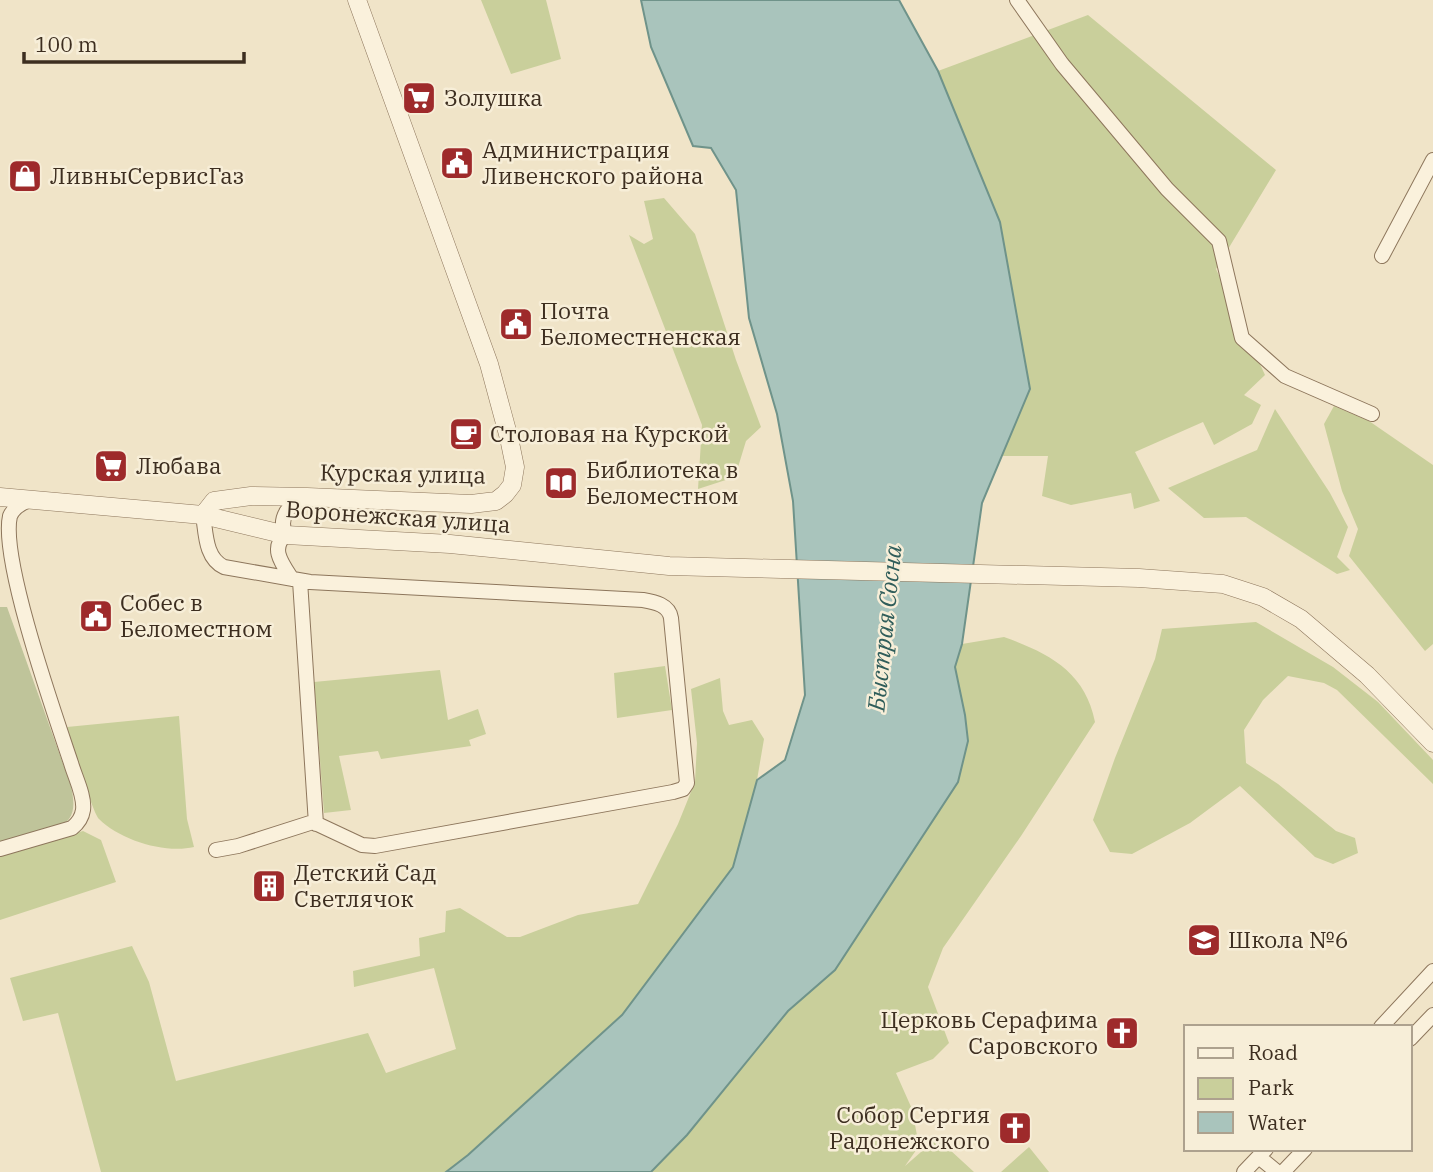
<svg xmlns="http://www.w3.org/2000/svg" width="1433" height="1172" viewBox="0 0 1433 1172" font-family="'IBM Plex Serif',serif">
	<style>
		.green { fill: #c9cf9b }
		.cemetery { fill: #bfc49a }
		.water { fill: #a9c4bc; stroke: #6f938a; stroke-width: 2 }
		.lines { fill: none; stroke-linecap: round; stroke-linejoin: round }
		.minor-casing { stroke: #8d765c; stroke-width: 16 }
		.tertiary-casing { stroke: #8d765c; stroke-width: 19 }
		.minor { stroke: #faf1dc; stroke-width: 14 }
		.tertiary { stroke: #faf1dc; stroke-width: 18 }
		.labels { text-anchor: middle; stroke-width: 5; stroke-linejoin: round; paint-order: stroke }
		.poi-label { font-size: 23px; fill: #3d2e20; stroke: #f7eed8; text-anchor: start }
		.street-label { font-size: 23px; fill: #3d2e20; stroke: #f7eed8 }
		.water-label { font-size: 24px; font-style: italic; fill: #2f5d5a; stroke: #f7eed8 }
	</style>
	<rect width="100%" height="100%" fill="#f0e4c8"/>
	<!-- green -->
	<path class="green" d="M481,0H546L561,59L511,74Z
		M1088,15L1276,170L1216,269L1265,375L1244,395L1261,405L1252,424L1214,445L1203,422L1135,452L1160,501L1134,509L1131,493L1071,505L1042,496L1048,456H1002L1030,389L1000,222L938,71Z
		M664,198L695,234L736,360L761,427L746,441L735,477L698,489L702,425L629,235L644,244L653,239L644,201Z
		M1334,406L1369,421L1433,465V644L1425,651L1349,556L1358,529L1342,491L1324,424Z
		M1275,409L1330,493L1348,527L1337,557L1350,570L1337,574L1246,517L1204,518L1168,488L1257,450Z
		M1256,622L1333,667L1378,702L1433,760V784L1337,690L1324,683L1288,676L1263,700L1244,730L1246,763L1278,784L1336,831L1355,838L1358,853L1333,864L1315,857L1240,786L1190,823L1132,854L1110,852L1093,820L1115,758L1155,659L1162,629Z
		M1004,637C1048,653 1085,671 1095,722L1021,836L943,948L928,987L949,1043L933,1059L896,1073L912,1109L919,1146L905,1166L937,1138L974,1172H651L687,1135L788,1011L835,970L965,715L955,667L962,644Z
		M665,666L672,710L617,718L614,673Z
		M440,670L448,720L478,709L486,734L469,740L471,746L381,759L378,751L339,756L351,810L324,813L314,682Z
		M720,678L723,711L729,725L752,720L764,739L757,780L733,867L622,1015L468,1155L446,1172H101L58,1013L23,1021L10,978L132,946L149,982L176,1081L368,1033L386,1073L456,1049L434,968L354,987L353,971L420,956L419,938L445,932L446,911L460,908L507,937H520L578,915L638,904L678,824L695,782L697,743L691,689Z
		M179,716L187,819L194,847C165,854 120,840 99,819C92,812 72,742 67,727Z
		M83,831L101,840L116,882L0,920V856Z
		M1029,1147L1049,1172H1001Z"/>
	<!-- cemetery -->
	<path class="cemetery" d="M0,607H7L71,786C73,796 76,810 69,819C58,834 18,839 0,845Z"/>
	<!-- water -->
	<path class="water" d="M641,0H899L938,71L1000,222L1030,389L982,503L962,644L955,667L965,715L968,741L958,782L835,970L788,1011L687,1135L651,1172H446L468,1155L622,1015L733,867L757,780L785,760L805,695L793,501L777,414L749,318L736,190L711,148L693,146L651,47Z"/>
	<g class="lines">
		<!-- minor casing -->
		<g class="minor-casing">
			<path id="minor" d="M1017,0L1062,64L1167,189L1219,241L1242,338L1285,376L1372,414
				M1382,256L1433,160
				M203,515C206,533 205,558 224,567L310,582L643,600C655,602 669,605 671,618L687,783L683,789L673,792L375,846L362,845L313,822L238,846L216,850
				M292,579C283,565 269,548 286,535C277,518 290,502 306,497
				M300,581L316,824
				M0,849L72,828C77,824 82,817 83,810C85,796 75,777 71,763C55,715 0,559 10,516C14,507 21,503 30,500
				M1381,1027L1433,971
				M1410,1039L1433,1015
				M1259,1157L1277,1172
				M1244,1172L1266,1149
				M1283,1172L1305,1149"/>
		</g>
		<!-- tertiary casing -->
		<g class="tertiary-casing">
			<path id="tertiary" d="M0,497L203,515L286,535L450,544L669,566L1139,578L1223,584L1263,597L1301,619L1367,675L1433,743
				M203,515L214,501L251,496L307,497L471,504L496,501L505,494L512,485L515,467L509,438L489,364L357,0"/>
		</g>
		<!-- minor -->
		<use href="#minor" class="minor"/>
		<!-- tertiary -->
		<use href="#tertiary" class="tertiary"/>
	</g>
	<!-- icons -->
	<defs>
		<g id="supermarket-square" transform="scale(1.75)"><rect x="-9" y="-9" width="18" height="18" rx="4" fill="#9e2a2b" stroke="#f7eed8"/><path d="M-6-5.5h2.5l.6 2H6L4.5 2H-2.5L-4.4-4H-6ZM-1.5 3.2a1.3 1.3 0 1 0 .1 0ZM3 3.2a1.3 1.3 0 1 0 .1 0Z" fill="#fff"/></g>
		<g id="civic-square" transform="scale(1.75)"><rect x="-9" y="-9" width="18" height="18" rx="4" fill="#9e2a2b" stroke="#f7eed8"/><path d="M-.6-6.5H3V-4.5H.6V-3L4-1V1h2V6H-6V1h2V-1L-.6-3ZM-1.2 2.5V6h2.4V2.5Z" fill="#fff"/></g>
		<g id="shop-square" transform="scale(1.75)"><rect x="-9" y="-9" width="18" height="18" rx="4" fill="#9e2a2b" stroke="#f7eed8"/><path d="M-5-2.5h2.3a2.7 3.5 0 0 1 5.4 0H5L5.5 6h-11ZM-1.5-2.5h3a1.5 2.3 0 0 0-3 0Z" fill="#fff"/></g>
		<g id="cafe-square" transform="scale(1.75)"><rect x="-9" y="-9" width="18" height="18" rx="4" fill="#9e2a2b" stroke="#f7eed8"/><path d="M-5.5-4.5H6V0H3Q3 3.5 0 3.5H-2.5Q-5.5 3.5-5.5 0ZM3-3.2v2h1.7v-2ZM-6 4.5H4V6H-6Z" fill="#fff"/></g>
		<g id="library-square" transform="scale(1.75)"><rect x="-9" y="-9" width="18" height="18" rx="4" fill="#9e2a2b" stroke="#f7eed8"/><path d="M-6-4Q-3-5.5-.7-3.5V5Q-3 3-6 4ZM6-4Q3-5.5 .7-3.5V5Q3 3 6 4Z" fill="#fff"/></g>
		<g id="building-square" transform="scale(1.75)"><rect x="-9" y="-9" width="18" height="18" rx="4" fill="#9e2a2b" stroke="#f7eed8"/><path d="M-4-6H4V6H1V3H-1V6H-4ZM-2.5-4.3h1.7v1.8h-1.7ZM.8-4.3h1.7v1.8H.8ZM-2.5-1h1.7V.8h-1.7ZM.8-1h1.7V.8H.8Z" fill="#fff"/></g>
		<g id="school-square" transform="scale(1.75)"><rect x="-9" y="-9" width="18" height="18" rx="4" fill="#9e2a2b" stroke="#f7eed8"/><path d="M0-5L7-2L0 1L-7-2ZM-4 1L0 2.5L4 1V4Q0 6-4 4Z" fill="#fff"/></g>
		<g id="church-square" transform="scale(1.75)"><rect x="-9" y="-9" width="18" height="18" rx="4" fill="#9e2a2b" stroke="#f7eed8"/><path d="M-1.2-6h2.4v3.5h3.3v2.4h-3.3V6h-2.4V-.1h-3.3v-2.4h3.3Z" fill="#fff"/></g>
	</defs>
	<g fill-rule="evenodd">
		<use href="#supermarket-square" x="419" y="98"/>
		<use href="#civic-square" x="457" y="163"/>
		<use href="#shop-square" x="25" y="176"/>
		<use href="#civic-square" x="516" y="324"/>
		<use href="#cafe-square" x="466" y="434"/>
		<use href="#supermarket-square" x="111" y="466"/>
		<use href="#library-square" x="561" y="483"/>
		<use href="#civic-square" x="96" y="616"/>
		<use href="#building-square" x="269" y="886"/>
		<use href="#school-square" x="1204" y="940"/>
		<use href="#church-square" x="1122" y="1033"/>
		<use href="#church-square" x="1015" y="1128"/>
	</g>
	<g class="labels">
		<!-- poi labels -->
		<g class="poi-label">
			<text x="444" y="106">Золушка</text>
			<text x="482" y="158">Администрация<tspan x="482" dy="26">Ливенского района</tspan></text>
			<text x="50" y="184">ЛивныСервисГаз</text>
			<text x="540" y="319">Почта<tspan x="540" dy="26">Беломестненская</tspan></text>
			<text x="490" y="442">Столовая на Курской</text>
			<text x="136" y="474">Любава</text>
			<text x="586" y="478">Библиотека в<tspan x="586" dy="26">Беломестном</tspan></text>
			<text x="120" y="611">Собес в<tspan x="120" dy="26">Беломестном</tspan></text>
			<text x="294" y="881">Детский Сад<tspan x="294" dy="26">Светлячок</tspan></text>
			<text x="1228" y="948">Школа №6</text>
			<text x="1098" y="1028" text-anchor="end">Церковь Серафима<tspan x="1098" dy="26">Саровского</tspan></text>
			<text x="990" y="1123" text-anchor="end">Собор Сергия<tspan x="990" dy="26">Радонежского</tspan></text>
		</g>
		<!-- street labels -->
		<g class="street-label">
			<text transform="translate(403 474) rotate(1)" y="8">Курская улица</text>
			<text transform="translate(398 517) rotate(4)" y="8">Воронежская улица</text>
		</g>
		<!-- water labels -->
		<g class="water-label">
			<text transform="translate(885 628) rotate(-84)" y="8">Быстрая Сосна</text>
		</g>
	</g>
	<!-- legend -->
	<rect x="1184" y="1025" width="228" height="126" fill="#f7eed8" stroke="#ada18e" stroke-width="2"/>
	<rect x="1198" y="1048" width="35" height="10" fill="#faf1dc" stroke="#ada18e" stroke-width="2"/>
	<text x="1248" y="1060" font-size="21" fill="#3d2e20">Road</text>
	<rect x="1198" y="1078" width="35" height="21" fill="#c9cf9b" stroke="#ada18e" stroke-width="2"/>
	<text x="1248" y="1095" font-size="21" fill="#3d2e20">Park</text>
	<rect x="1198" y="1112" width="35" height="21" fill="#a9c4bc" stroke="#ada18e" stroke-width="2"/>
	<text x="1248" y="1130" font-size="21" fill="#3d2e20">Water</text>
	<!-- scale -->
	<path d="M24 52v10h220v-10" fill="none" stroke="#3d2e20" stroke-width="3.5"/>
	<text x="35" y="52" font-size="21" fill="#3d2e20" stroke="#f7eed8" stroke-width="5" paint-order="stroke">100 m</text>
</svg>
